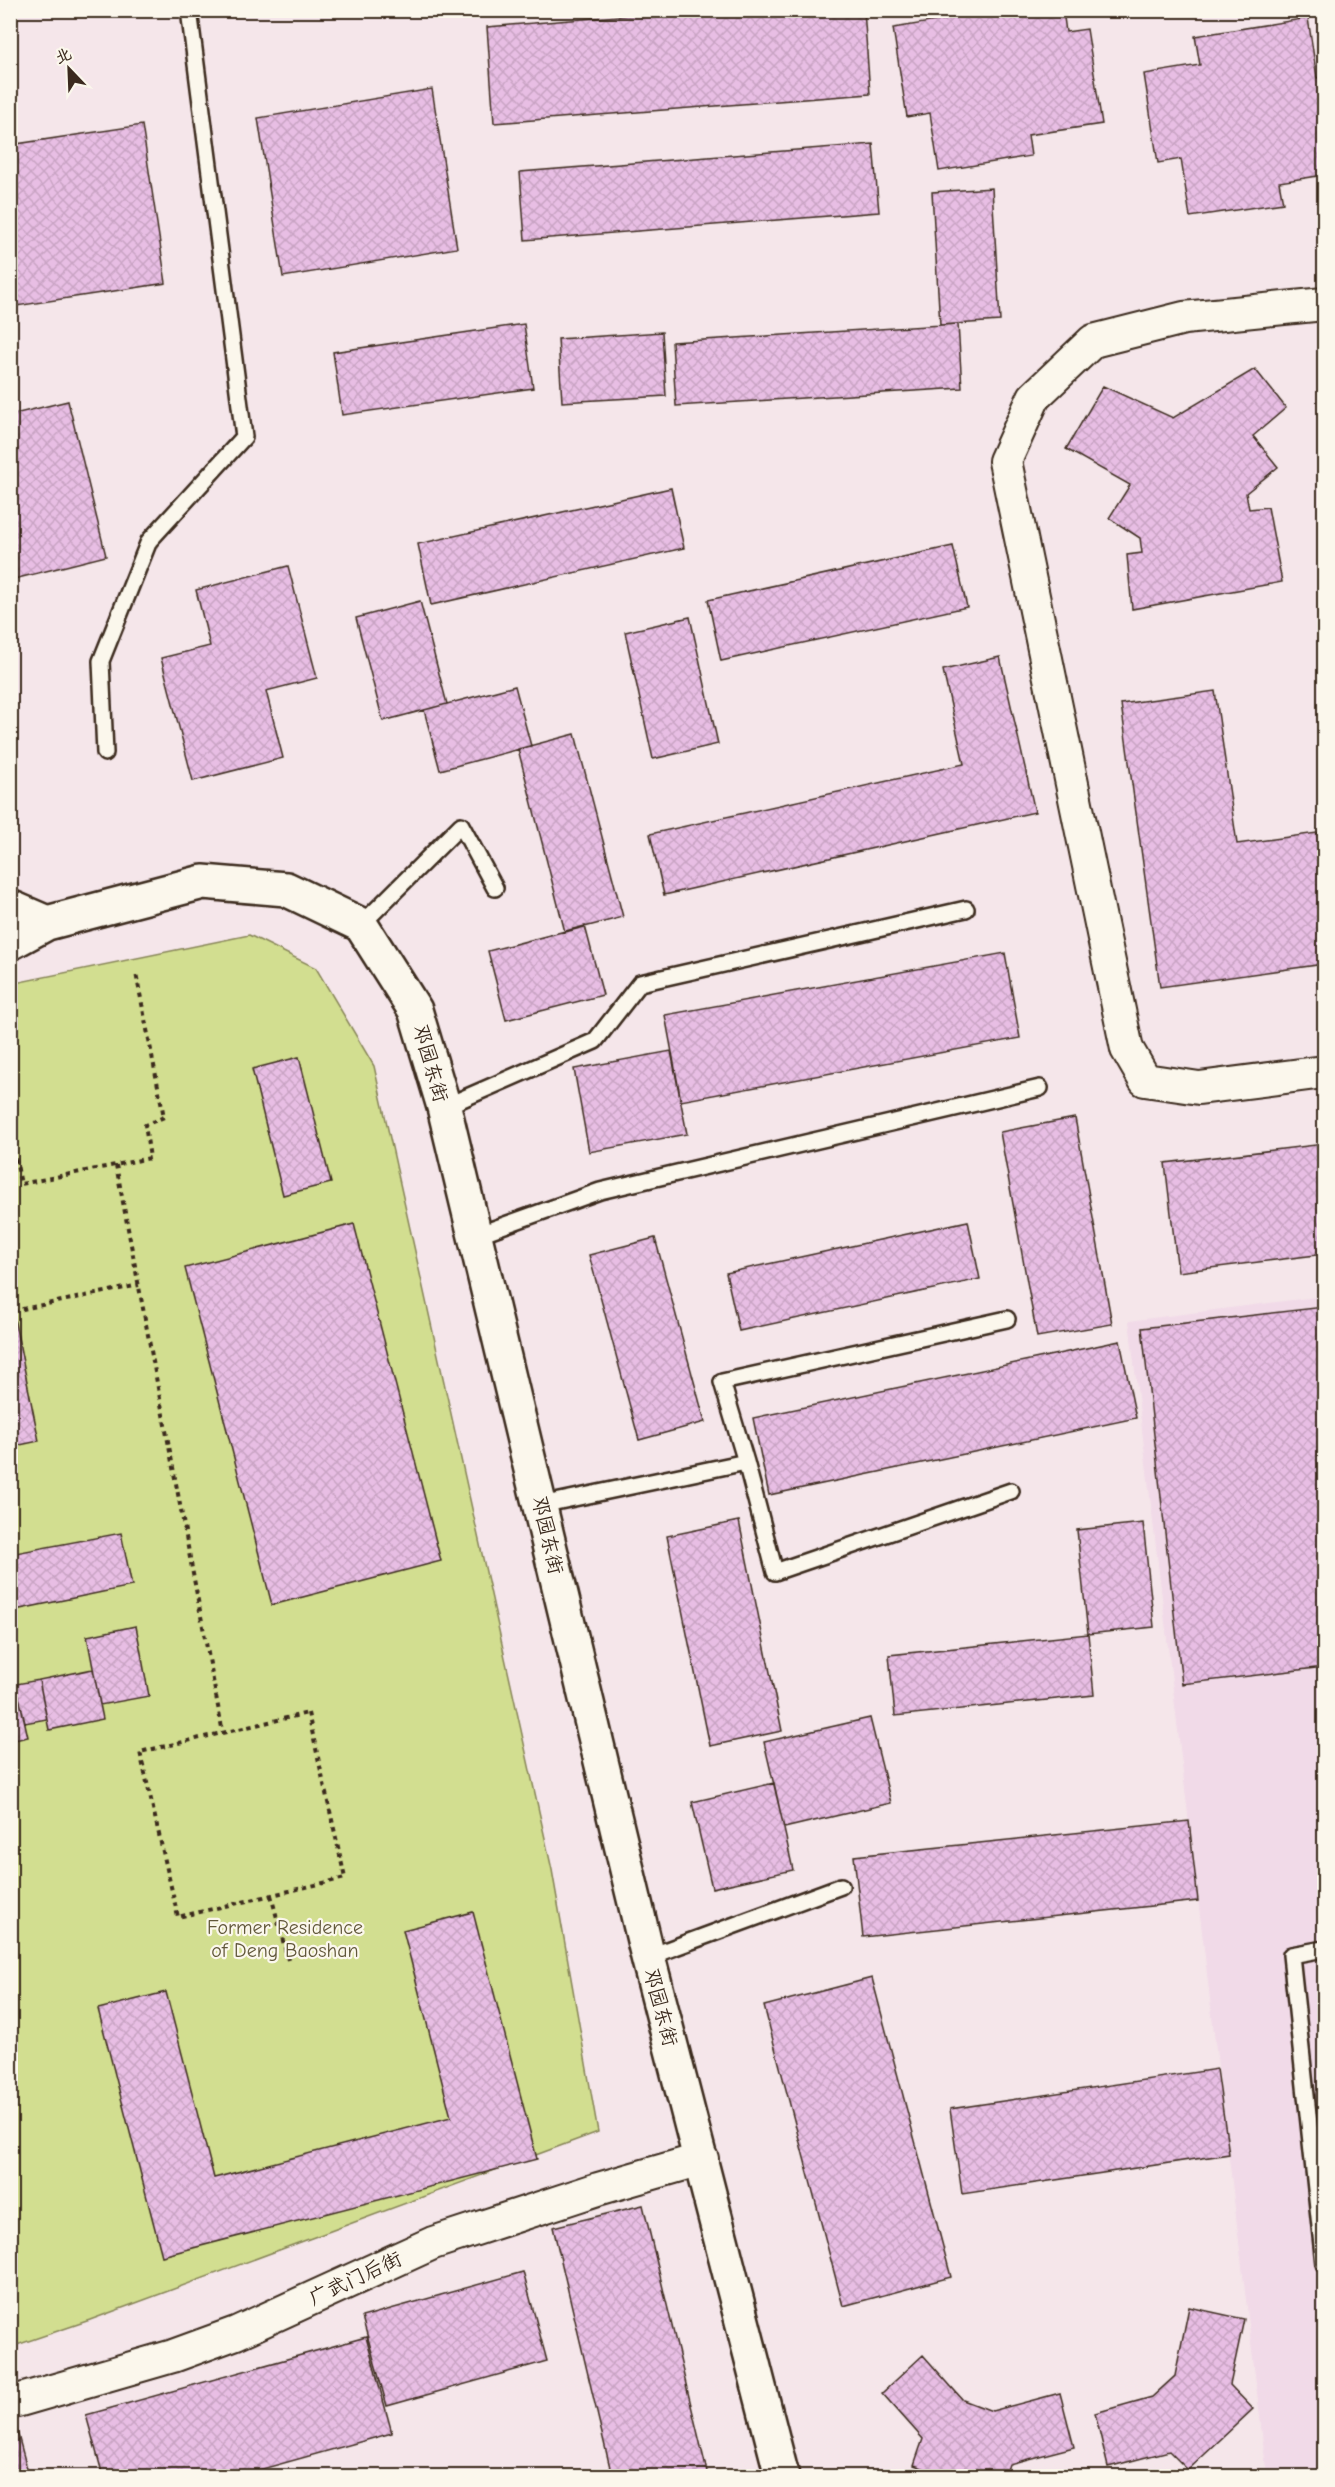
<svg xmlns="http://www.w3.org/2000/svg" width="1335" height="2487" viewBox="0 0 1335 2487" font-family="'Comic Neue','LXGW WenKai TC',sans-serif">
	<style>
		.built { fill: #f1dae8 }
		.green { fill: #d2de90; stroke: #868457; stroke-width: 1.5 }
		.building { fill: url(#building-cross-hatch); stroke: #3b2a1e; stroke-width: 1.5 }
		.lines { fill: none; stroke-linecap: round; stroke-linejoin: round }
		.service-casing { stroke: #3b2a1e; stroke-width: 20 }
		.minor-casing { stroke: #3b2a1e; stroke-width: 36 }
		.tertiary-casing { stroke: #3b2a1e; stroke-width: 38 }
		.path { stroke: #3b2a1e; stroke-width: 4; stroke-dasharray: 4.5 4.5; stroke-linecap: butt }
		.service { stroke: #fbf7ec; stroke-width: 15 }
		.minor { stroke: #fbf7ec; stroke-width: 32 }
		.tertiary { stroke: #fbf7ec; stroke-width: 33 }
		.labels { text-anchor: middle; stroke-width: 4.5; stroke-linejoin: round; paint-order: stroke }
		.street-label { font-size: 20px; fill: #3b2a1e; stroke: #fbf7ec }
		.park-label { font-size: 20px; fill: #61573a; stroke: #fbf7ec }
	</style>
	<defs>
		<pattern id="building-cross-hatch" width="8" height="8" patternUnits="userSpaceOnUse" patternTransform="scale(1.5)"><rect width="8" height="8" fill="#e8bee4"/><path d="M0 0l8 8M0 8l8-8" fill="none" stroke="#c8a3c3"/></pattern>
	</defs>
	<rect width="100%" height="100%" fill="#f5e6ea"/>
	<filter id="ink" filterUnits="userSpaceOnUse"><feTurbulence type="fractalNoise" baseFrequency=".0167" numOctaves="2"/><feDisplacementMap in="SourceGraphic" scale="12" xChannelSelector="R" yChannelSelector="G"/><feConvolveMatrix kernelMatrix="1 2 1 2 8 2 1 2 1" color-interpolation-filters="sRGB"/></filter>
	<g filter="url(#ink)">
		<!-- built -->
		<path class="built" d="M1324,1296V2476H1267L1129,1321Z"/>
		<!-- green -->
		<path class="green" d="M249,935L316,968L374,1066L552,1870L598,2132L90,2320L11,2347L10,984Z"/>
		<!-- building -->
		<path class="building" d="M691,10H864L870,94L494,123L487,27Z
			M947,10H1063L1066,32L1087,29L1102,124L1028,135L1031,156L939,171L930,113L907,117L893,28L949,19Z
			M1308,18L1317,78L1324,77V175L1279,182L1283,203L1190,217L1181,159L1158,163L1144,74L1200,65L1195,36Z
			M432,89L457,248L283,277L258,118Z
			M142,125L166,283L10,307V145Z
			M873,144L879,212L525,240L520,172Z
			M992,188L1000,321L940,325L932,192Z
			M524,324L533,388L342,415L333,352Z
			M958,324L962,388L676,406L672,342Z
			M662,332L666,396L562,402L558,339Z
			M1255,369L1286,408L1253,436L1278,467L1246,493L1249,509L1268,507L1282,582L1132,609L1127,555L1142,553L1140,538L1109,518L1130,485L1066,449L1103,386L1173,418Z
			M68,401L106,556L10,580V415Z
			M671,488L684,548L431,605L418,544Z
			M953,546L967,607L721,661L708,600Z
			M288,566L317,678L266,691L283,758L193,781L161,658L210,646L196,590Z
			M420,601L447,704L383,721L356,618Z
			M690,617L718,744L653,759L625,632Z
			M1000,657L1035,812L664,895L650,834L964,764L943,670Z
			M515,686L531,746L440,770L424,710Z
			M1215,691L1237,844L1324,832V964L1160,987L1121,704Z
			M575,734L623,917L565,932L518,749Z
			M585,926L603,995L506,1020L488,951Z
			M1005,953L1020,1038L681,1101L665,1015Z
			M671,1051L687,1134L589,1152L574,1069Z
			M299,1057L331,1183L283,1195L252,1069Z
			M1075,1118L1112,1324L1037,1337L1000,1132Z
			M1324,1144V1254L1178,1272L1165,1163Z
			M968,1221L980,1279L739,1331L726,1273Z
			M354,1224L441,1561L272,1605L185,1268Z
			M655,1238L705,1422L639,1440L589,1255Z
			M10,1298L39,1441L10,1447Z
			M1324,1307V1667L1182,1684L1142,1328Z
			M1120,1341L1136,1418L769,1495L753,1418Z
			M739,1521L782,1731L710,1746L667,1536Z
			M1143,1523L1154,1627L1088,1634L1077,1530Z
			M121,1533L132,1586L10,1611V1554Z
			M136,1626L149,1696L100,1705L87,1636Z
			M1088,1634L1094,1695L895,1716L889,1655Z
			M10,1657L28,1737L10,1741Z
			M93,1669L103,1719L49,1730L39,1680Z
			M39,1680L47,1719L25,1723L16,1684Z
			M870,1718L891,1803L784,1828L764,1742Z
			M774,1783L793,1870L712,1888L692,1802Z
			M1189,1821L1198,1901L863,1937L854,1856Z
			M473,1912L537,2159L162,2256L98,2009L166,1992L214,2178L451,2117L403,1930Z
			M872,1978L951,2277L843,2306L764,2006Z
			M1217,2069L1229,2154L962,2194L950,2109Z
			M643,2205L708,2476H612L553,2227Z
			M523,2272L547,2361L387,2406L362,2317Z
			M1189,2307L1244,2319L1230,2385L1253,2409L1188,2470L1169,2451L1108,2467L1095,2413L1152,2397L1175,2376Z
			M366,2337L392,2433L237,2476H103L86,2415Z
			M923,2355L963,2400L992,2411L1060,2393L1074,2447L1009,2464L1005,2476H946L914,2465L923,2439L882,2393Z
			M14,2420L29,2476H10V2421Z"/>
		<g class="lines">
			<!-- service casing -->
			<g class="service-casing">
				<path id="service" d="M105,753L101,661L149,541L244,437L189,10
					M361,925L461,825L495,888
					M444,1107L595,1041L640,983L966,909
					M474,1236L600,1191L1040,1088
					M746,1462L722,1382L1007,1319
					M541,1505L746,1462L775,1572L1011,1491
					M1324,1949L1291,1955L1324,2264
					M648,1957L841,1886"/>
			</g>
			<!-- minor casing -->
			<g class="minor-casing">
				<path id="minor" d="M1324,304L1184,318L1093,341L1034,397L1005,461L1127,1049L1145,1080L1199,1088L1324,1072
					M10,2403L173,2356L236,2333L433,2243L598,2189L702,2159"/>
			</g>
			<!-- tertiary casing -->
			<g class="tertiary-casing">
				<path id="tertiary" d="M10,907L47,923
					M10,943L47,923L203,882L286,889L361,925L415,1010L444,1107L648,1957L782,2476"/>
			</g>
			<!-- path -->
			<path class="path" d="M10,1132L21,1184L150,1158L145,1125L164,1117L136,973
				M116,1165L223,1733
				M13,1311L139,1285
				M308,1713L345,1878L178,1917L140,1752Z
				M271,1895L288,1960"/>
			<!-- service -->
			<use href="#service" class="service"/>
			<!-- minor -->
			<use href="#minor" class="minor"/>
			<!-- tertiary -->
			<use href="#tertiary" class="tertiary"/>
		</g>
	</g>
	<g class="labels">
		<!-- street labels -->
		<g class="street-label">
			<text transform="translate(431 1063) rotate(74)" y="7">邓园东街</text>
			<text transform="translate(548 1535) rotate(77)" y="7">邓园东街</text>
			<text transform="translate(661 2007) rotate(75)" y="7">邓园东街</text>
			<text transform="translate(355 2278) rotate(-25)" y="7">广武门后街</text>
		</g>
		<!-- park labels -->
		<g class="park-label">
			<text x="285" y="1934">Former Residence<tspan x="285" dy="23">of Deng Baoshan</tspan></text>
		</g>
	</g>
	<!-- margin -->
	<rect width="1335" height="2487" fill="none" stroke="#fbf7ec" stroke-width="36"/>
	<rect x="18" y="18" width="1299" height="2451" fill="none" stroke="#3b2a1e" stroke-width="2" filter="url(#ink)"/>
	<!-- north arrow -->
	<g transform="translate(69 69) rotate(337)" stroke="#fbf7ec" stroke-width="4.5" paint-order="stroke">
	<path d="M0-4.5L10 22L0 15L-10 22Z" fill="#3b2a1e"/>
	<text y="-9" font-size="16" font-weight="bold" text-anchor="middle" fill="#3b2a1e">北</text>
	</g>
</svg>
